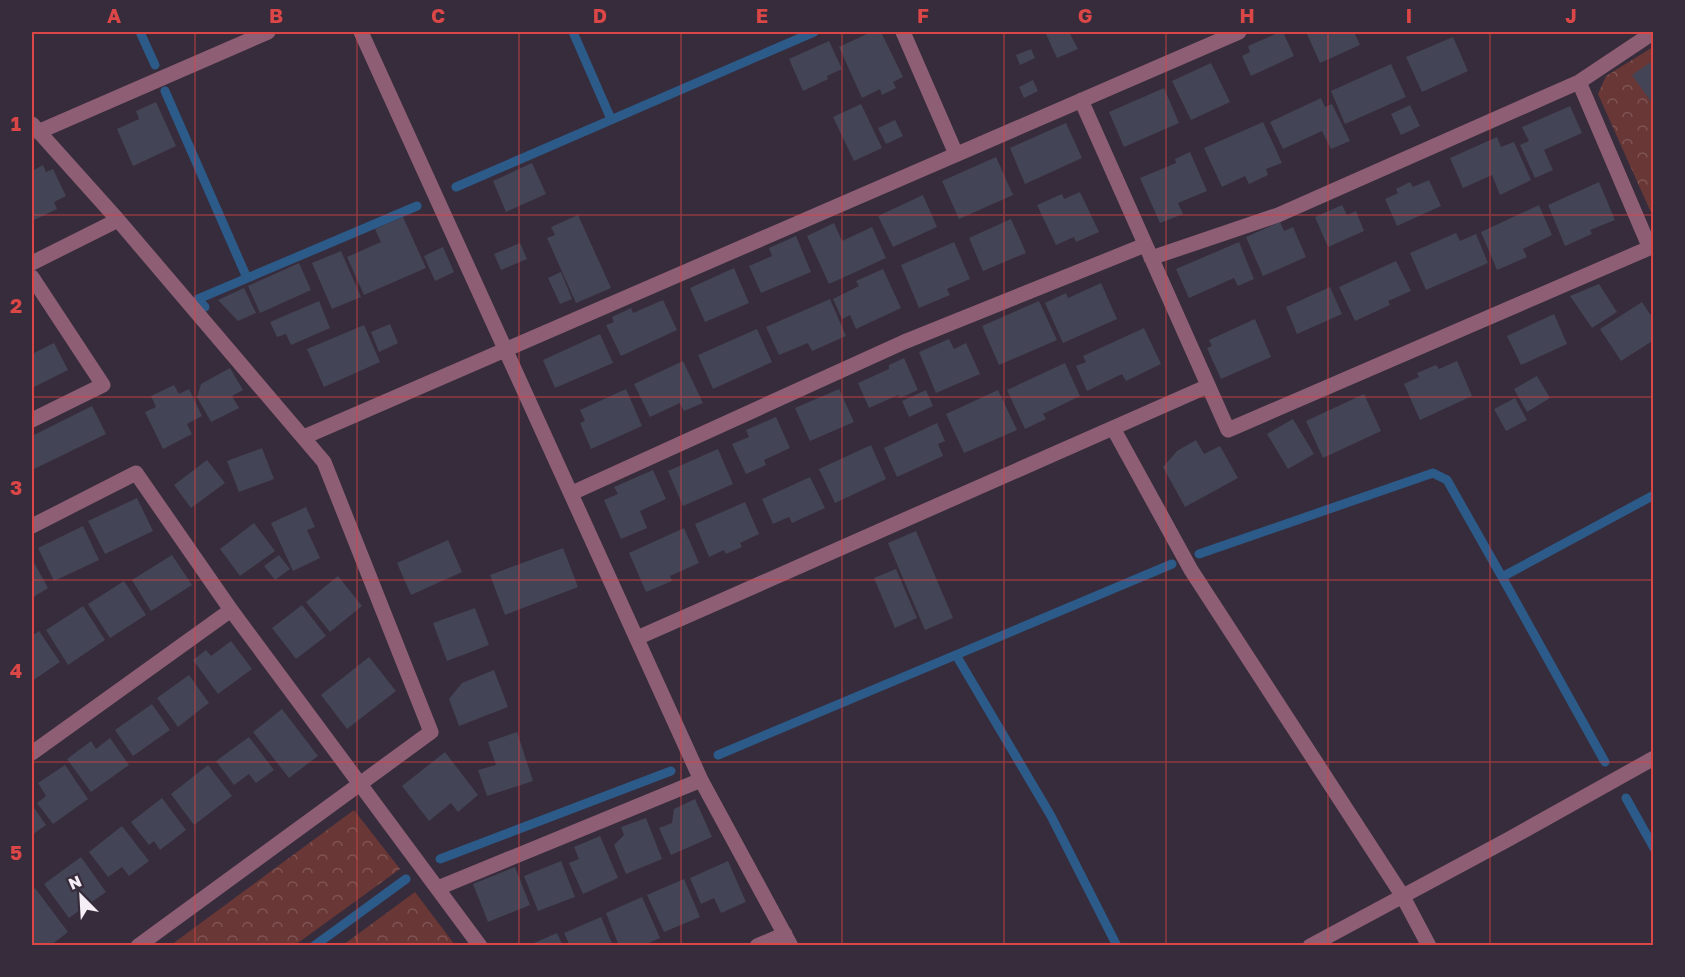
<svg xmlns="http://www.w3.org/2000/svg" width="1685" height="977" viewBox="0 0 1685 977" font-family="'Golos Text',sans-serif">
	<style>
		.park { fill: url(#park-crowns) }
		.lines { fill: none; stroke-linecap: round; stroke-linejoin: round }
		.stream { stroke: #2c5b8a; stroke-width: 9 }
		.building { fill: #434455 }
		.minor { stroke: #8e5e75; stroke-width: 15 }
		.grid { fill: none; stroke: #db4647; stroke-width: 1.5; stroke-opacity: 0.55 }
		.neatline { fill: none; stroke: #db4647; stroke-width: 2 }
		.grid-label { font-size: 20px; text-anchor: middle; font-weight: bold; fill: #db4647 }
	</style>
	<defs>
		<pattern id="park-crowns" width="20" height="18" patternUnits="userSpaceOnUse" patternTransform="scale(1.5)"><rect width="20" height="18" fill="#693736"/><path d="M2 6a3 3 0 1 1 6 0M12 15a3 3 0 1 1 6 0" fill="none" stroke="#7f5454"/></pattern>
	</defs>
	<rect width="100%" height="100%" fill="#372c3b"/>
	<!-- park -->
	<path class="park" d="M1653,47V217L1598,94L1606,76Z
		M354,810L400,869L295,945H171Z
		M415,892L455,945H343Z"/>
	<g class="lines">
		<!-- stream -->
		<path class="stream" d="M140,32L155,65
			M573,32L611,119
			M165,91L247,278
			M456,187L814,32
			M205,307L198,299L417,206
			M1199,554L1433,473L1447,480L1502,577L1654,495
			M1502,577L1605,762
			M956,655L1051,816L1117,946
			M718,755L1172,564
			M1626,798L1654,848
			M440,859L671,771
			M314,946L406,879"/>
	</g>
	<!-- building -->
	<path class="building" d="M871,32H881L903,77L893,82L896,88L882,95L880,89L862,98L839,47Z
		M1045,32H1069L1078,49L1057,58Z
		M1280,32H1283L1294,56L1251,76L1242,56L1250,52L1248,46Z
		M1306,32H1354L1360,45L1320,63Z
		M1453,37L1468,71L1422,92L1406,57Z
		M829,41L842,69L827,76L828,79L803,91L789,59Z
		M1031,49L1035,58L1020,65L1016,55Z
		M1654,60V106L1632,75Z
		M1211,63L1230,102L1191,120L1172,81Z
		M1391,64L1406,97L1345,124L1331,91Z
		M1033,80L1038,91L1024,98L1019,87Z
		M1164,88L1179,123L1124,147L1109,112Z
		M1321,98L1325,107L1332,104L1350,141L1331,149L1322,131L1283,149L1270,122Z
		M156,102L176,146L133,166L117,129L139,119L136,111Z
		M861,104L882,148L854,161L833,117Z
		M1410,105L1420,126L1401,135L1391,114Z
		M1570,106L1582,133L1544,150L1553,170L1535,178L1520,145L1529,141L1522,127Z
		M895,120L903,136L886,144L878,128Z
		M1263,122L1282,163L1266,169L1268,175L1249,184L1245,176L1222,187L1204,148Z
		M1066,123L1082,158L1025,184L1010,148Z
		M1497,137L1501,147L1514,142L1531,180L1500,195L1492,175L1463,188L1450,158Z
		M1190,152L1207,191L1178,203L1183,214L1160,223L1140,178L1176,163L1175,159Z
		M996,157L1013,195L959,219L942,181Z
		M532,163L546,194L506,212L493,181Z
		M43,165L46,172L53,169L66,196L54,202L57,209L32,221V171Z
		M1429,180L1441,206L1397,226L1385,199L1398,193L1396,189L1410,182L1413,187Z
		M1599,182L1615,220L1590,230L1592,234L1565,246L1548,205Z
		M1080,192L1099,232L1076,242L1074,237L1056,245L1037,205L1062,194L1064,199Z
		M923,195L937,227L893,247L878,216Z
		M1342,205L1347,215L1356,211L1364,231L1328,247L1315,217Z
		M1539,205L1552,235L1523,249L1527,257L1497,270L1481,232Z
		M578,215L611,288L576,303L547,238L555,235L551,227Z
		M403,217L426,268L364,295L347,257L381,242L375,229Z
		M1011,219L1026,253L983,271L969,238Z
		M1280,222L1284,231L1293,227L1306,257L1263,276L1246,237Z
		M834,223L842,241L872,227L886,258L829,284L807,236Z
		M1456,233L1460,241L1476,234L1488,263L1426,290L1410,253Z
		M796,236L811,272L761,293L749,266L772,256L769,248Z
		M954,242L970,279L947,289L950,295L919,308L901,265Z
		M1239,242L1254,279L1238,286L1234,278L1189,298L1176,269Z
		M520,243L527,259L501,270L494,254Z
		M443,247L454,272L435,281L424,256Z
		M341,251L361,297L332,309L312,263Z
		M1396,261L1411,291L1388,301L1390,305L1355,321L1339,287Z
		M299,263L311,290L260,313L248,286Z
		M734,268L749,303L705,322L690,288Z
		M883,269L901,308L856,329L850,315L842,319L833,299L859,286L856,281Z
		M561,272L572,299L560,304L548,278Z
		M1101,283L1117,319L1063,343L1045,303L1066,293L1068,298Z
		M1599,284L1617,312L1592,328L1570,296Z
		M1330,287L1342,314L1297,334L1286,307Z
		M244,288L256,313L238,321L218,300Z
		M830,299L846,336L812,351L808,343L779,355L766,327Z
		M663,300L677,330L621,356L606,325L614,322L612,317L631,308L633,313Z
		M319,301L330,328L291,345L286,334L277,337L270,322Z
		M1039,301L1057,340L999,365L982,326Z
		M1642,302L1654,320V340L1621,361L1600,329Z
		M1554,314L1567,344L1521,365L1507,336Z
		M1255,319L1271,357L1221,379L1207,348L1212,346L1209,340Z
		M390,324L398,343L379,352L371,332Z
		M364,325L380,362L324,387L307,349Z
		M1144,328L1161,364L1126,381L1122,374L1087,391L1076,366L1086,362L1083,356Z
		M757,329L772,362L713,389L698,355Z
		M600,334L613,363L555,388L543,360Z
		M949,339L954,349L966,343L980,374L936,393L919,352Z
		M54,343L68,370L32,388V354Z
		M904,358L918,390L900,398L898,395L869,408L858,383L889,369V365Z
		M683,361L703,403L684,411L680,403L650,417L634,384Z
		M1457,361L1472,396L1420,420L1404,384L1419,377L1417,373L1436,365L1439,369Z
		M1065,363L1080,396L1043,414L1046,419L1025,429L1007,390Z
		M230,368L243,390L232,396L239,408L211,422L197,397L201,384Z
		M1537,376L1550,398L1527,412L1514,389Z
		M174,385L179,394L189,389L202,416L187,424L192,434L163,449L145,412L156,407L151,396Z
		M626,389L642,426L591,449L580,423L585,421L580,410Z
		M839,389L854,422L810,441L795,408Z
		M926,390L933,406L909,417L902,401Z
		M998,390L1017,430L964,453L946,414Z
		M1364,394L1381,431L1323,458L1306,421Z
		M1515,398L1527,420L1506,431L1494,409Z
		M92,406L106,434L32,470V436Z
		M776,417L790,448L764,460L766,465L746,474L732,444L749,437L746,430Z
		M1293,419L1314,454L1288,469L1267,434Z
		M937,423L945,441L938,444L943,456L897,477L884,448Z
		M1196,440L1204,454L1220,446L1238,478L1185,507L1163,467L1177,451Z
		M871,445L886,479L835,503L819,469Z
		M262,448L274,479L239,492L227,461Z
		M718,449L733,484L683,506L668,471Z
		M207,460L225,483L191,508L174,485Z
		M653,470L666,499L640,511L647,528L621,539L604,500L618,494L614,487Z
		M810,477L825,508L792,523L789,517L773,524L762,499Z
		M137,498L153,531L105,554L88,521Z
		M745,502L759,534L740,543L742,547L726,554L724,550L709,557L695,524Z
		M306,507L315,527L307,530L320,558L293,571L271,523Z
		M254,523L275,551L240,576L220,549Z
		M83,526L99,560L54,581L38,548Z
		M684,528L699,563L670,576L672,581L646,592L629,553Z
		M916,531L953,618L925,630L888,543Z
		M448,540L462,572L411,595L397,563Z
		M563,548L578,587L505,615L490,575Z
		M172,555L192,585L151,611L132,580Z
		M279,555L290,569L275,580L264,566Z
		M32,559L48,588L32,598Z
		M896,569L917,618L895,628L874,578Z
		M338,576L362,606L330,632L306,602Z
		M124,581L146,615L110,638L88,604Z
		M302,605L326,636L296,659L272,628Z
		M83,606L105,640L68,665L46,630Z
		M475,608L489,645L447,661L433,623Z
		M39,631L60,662L32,681V636Z
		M231,641L252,669L218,694L193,660L206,650L211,656Z
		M369,657L396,691L347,729L321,695Z
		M494,670L508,707L459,726L449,699L462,683Z
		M189,675L209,703L178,727L157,698Z
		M152,704L170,730L133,756L115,730Z
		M282,709L318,756L289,778L253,732Z
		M517,732L533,781L487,796L478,770L496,765L488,742Z
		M249,737L274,770L256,783L249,774L234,785L216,761Z
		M110,738L129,765L91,792L67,759L91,741L96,749Z
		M445,752L478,795L458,812L451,803L429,821L402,786Z
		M65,765L88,799L53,824L37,803L46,796L38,783Z
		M208,765L232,796L194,825L171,794Z
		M162,798L186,830L160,850L154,841L149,845L131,822Z
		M695,799L712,837L671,855L659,828L672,823L674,809Z
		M32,805L46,825L32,835Z
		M646,818L662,859L626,874L614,845L624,835L621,827Z
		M122,826L149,861L129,876L122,867L108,877L89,852Z
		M600,836L618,878L583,894L569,863L579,859L574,847Z
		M81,857L106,892L69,918L44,884Z
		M561,861L575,897L538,911L524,876Z
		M728,861L746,902L721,913L714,898L701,904L690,878Z
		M515,867L530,905L488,922L473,884Z
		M684,879L700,917L664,932L647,895Z
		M35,888L68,932L50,946H32V891Z
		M642,897L660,938L643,946H619L606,913Z
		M601,917L613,946H570L564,933Z
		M557,933L563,946H535L534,943Z"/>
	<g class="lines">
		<!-- minor -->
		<path class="minor" d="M361,32L701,780L791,946
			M903,32L956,154
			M1579,82L1649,246
			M1081,100L1228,430L1654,246
			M32,124L118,220L324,462L431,732L138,946
			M38,132L268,32
			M1151,258L1278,215L1579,82L1654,32
			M32,263L118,220
			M32,277L103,385L32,420
			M1113,428L1191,570L1402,895L1429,946
			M304,437L1239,32
			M572,493L904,342L1145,245
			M32,526L136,473L231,610L480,946
			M637,638L1208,386
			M32,753L231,610
			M438,888L701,780
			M757,946L785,934
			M1310,946L1509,839L1654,758"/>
	</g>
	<!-- grid -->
	<path class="grid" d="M195,32V946M357,32V946M519,32V946M681,32V946M842,32V946M1004,32V946M1166,32V946M1328,32V946M1490,32V946M32,215H1654M32,397H1654M32,580H1654M32,762H1654"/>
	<!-- border -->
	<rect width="1685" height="977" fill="none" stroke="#372c3b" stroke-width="66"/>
	<!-- north arrow -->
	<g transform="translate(81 896) rotate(336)" stroke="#372c3b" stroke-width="4.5" paint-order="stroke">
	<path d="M0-4.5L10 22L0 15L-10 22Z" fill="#f5eef7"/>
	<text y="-9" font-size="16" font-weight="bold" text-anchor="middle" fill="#f5eef7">N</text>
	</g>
	<rect x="33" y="33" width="1619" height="911" class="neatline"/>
	<g class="grid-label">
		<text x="114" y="23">A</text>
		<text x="276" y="23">B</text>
		<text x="438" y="23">C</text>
		<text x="600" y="23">D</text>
		<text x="762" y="23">E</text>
		<text x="923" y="23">F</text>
		<text x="1085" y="23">G</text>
		<text x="1247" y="23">H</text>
		<text x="1409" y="23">I</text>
		<text x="1571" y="23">J</text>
		<text x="16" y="131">1</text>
		<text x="16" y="313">2</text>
		<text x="16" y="495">3</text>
		<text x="16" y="678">4</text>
		<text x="16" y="860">5</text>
	</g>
</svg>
